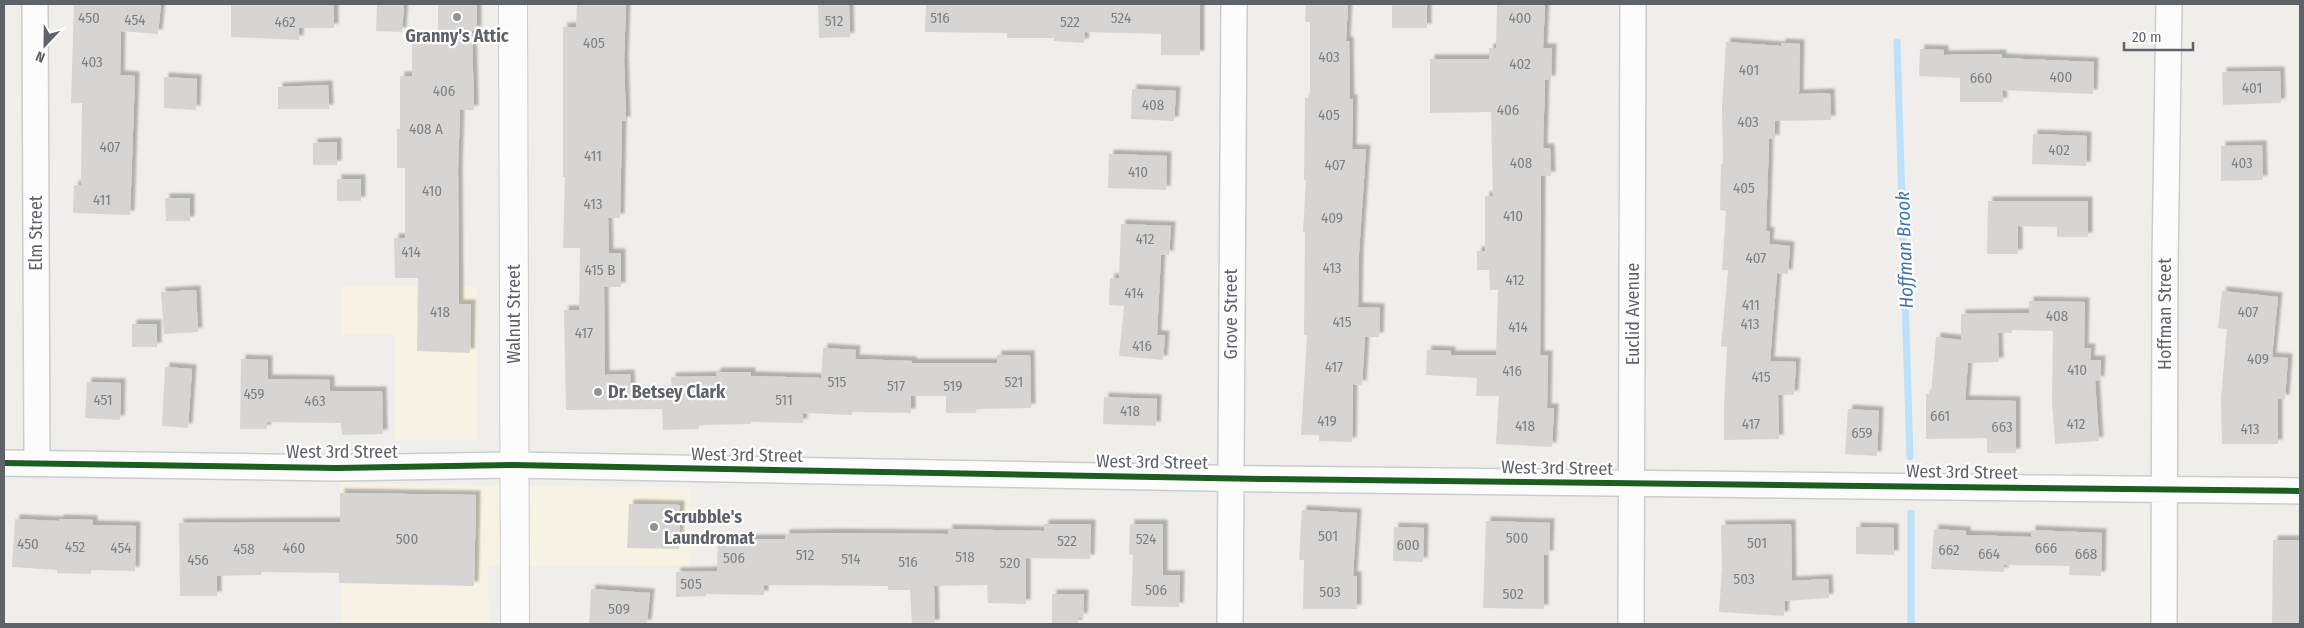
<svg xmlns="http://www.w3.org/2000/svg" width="2304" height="628" viewBox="0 0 2304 628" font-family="'Fira Sans Condensed',sans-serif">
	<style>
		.commercial { fill: #f7f3e4 }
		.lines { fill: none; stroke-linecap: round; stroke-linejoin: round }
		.stream { stroke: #bfe0f9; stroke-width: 7 }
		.building { fill: #d6d5d3; filter: url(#shadow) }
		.minor-casing { stroke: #cbcccc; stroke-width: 28 }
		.tertiary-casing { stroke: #cbcccc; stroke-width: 30 }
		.minor { stroke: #fdfcfc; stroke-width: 25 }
		.tertiary { stroke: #fdfcfc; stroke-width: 28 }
		.cycleway-casing { stroke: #fff; stroke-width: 9 }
		.cycleway { stroke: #1b5e20; stroke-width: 6 }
		.poi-dot { fill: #919496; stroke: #fff; stroke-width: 2 }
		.labels { text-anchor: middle; stroke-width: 4.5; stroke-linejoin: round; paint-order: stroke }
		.number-label { font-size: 15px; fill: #7e8184 }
		.poi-label { font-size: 18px; font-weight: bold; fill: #5f6368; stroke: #fff; text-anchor: start }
		.street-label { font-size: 18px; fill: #5f6368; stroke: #fff }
		.water-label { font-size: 19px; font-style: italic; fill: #4174aa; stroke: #fff }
	</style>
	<defs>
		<filter id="shadow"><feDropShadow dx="4.5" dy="-4.5" stdDeviation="1" flood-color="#0004"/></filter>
	</defs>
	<rect width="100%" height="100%" fill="#efeeea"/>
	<!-- commercial -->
	<path class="commercial" d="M342,286L477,287V440H395V335H342Z
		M340,482L486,486L690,487L689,566H488L489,624H341Z"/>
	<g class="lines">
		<!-- stream -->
		<path class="stream" d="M1897,42L1910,457
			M1911,624V513"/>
	</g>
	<!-- building -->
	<path class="building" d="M74,4H161L158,34L121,31L120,75L135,76L130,215L73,213L74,185H81L82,103H71Z
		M231,4H334V28H299V40L231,37Z
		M377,4H404L402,32L376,31Z
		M438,4H477V31H472L474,110H460L458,169L459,304H471L470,353L417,351L418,278H395L394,238H405V168H397V129H400V76H412V38L438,37Z
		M577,4H626L624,60L626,121H622L620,218H608L609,253H621V287H604L605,375L630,374L631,392L672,391L671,377L716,376V372H751V376L821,378L823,348L856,350L855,359L912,361V363H997V355H1030L1031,408L976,409V413H946V396H911V413L852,412V415L803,413V423L751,422V424L699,425V429L663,430L662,409L566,410L564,310H579L580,248H563L565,177H563V27H576Z
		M818,4H849L850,37L819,38Z
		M926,4H1200V55H1161V34L1085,32L1084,43L1054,41V38H1007V33L925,32Z
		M1306,4H1348L1346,41H1349L1350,99H1353L1352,149H1366L1359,253L1358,307L1380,308L1379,337H1365L1362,385L1353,384L1352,442L1319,441V435H1301L1307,335H1304L1305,232H1303L1306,180H1304L1305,98H1310V22H1305Z
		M1392,4H1427V28H1392Z
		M1497,4H1545L1543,48H1552L1551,80H1545L1543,148H1550L1551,176H1541L1540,355H1548L1547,408H1554L1552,447L1496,444L1499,396H1476L1477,378L1426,375L1427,350L1451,351V355H1496L1498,290H1490L1489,270H1477V251H1485V196H1493L1491,112L1430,113V59H1489V48H1496Z
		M1726,42L1781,46V43L1800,44L1799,94L1830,93L1831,120L1775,121V139H1769L1766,231L1770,232L1769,244L1790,246L1788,274L1777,273L1770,361L1796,362L1794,395H1778L1779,439L1724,440V408L1727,347L1721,346L1728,270H1722L1726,211L1720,210L1721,164H1723L1722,107Z
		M1920,49L1944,50V55L2002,54V58L2094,62L2093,94L2002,90L2003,102H1960V78L1919,76Z
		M2280,71L2281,103L2223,105L2222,72Z
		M164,77L197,79L196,110L164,108Z
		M328,85L329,109H278V87Z
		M1132,89L1176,91L1174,121L1131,119Z
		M2033,134L2087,136L2086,166L2032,164Z
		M337,142V165H313V143Z
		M2262,145L2263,180L2221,181V146Z
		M1109,154L1167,156L1166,190L1108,188Z
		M337,179H361V201H337Z
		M165,198H190V221H166Z
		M1988,201H2088V237H2057V227L2018,226V254H1987Z
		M1121,224L1171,226L1169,255H1161L1157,335H1165L1163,360L1119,356L1124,306L1109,305L1110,278H1119Z
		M196,290L198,332L164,334L161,292Z
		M2222,291L2278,297L2272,357L2288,358L2285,399H2278V444H2222L2221,398L2227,329L2218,328Z
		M2029,301L2085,302L2084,348H2091L2090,360H2101L2100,381L2095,380L2099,441L2055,444L2052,401L2053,331L2012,330V333H1998L1999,362L1968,363L1965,400L2016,401V453H1987V438L1926,439V394H1931L1936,337L1961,340V314L2029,313Z
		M132,324H157V347H132Z
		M241,359L268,360V379L330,380V391H382L383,434L342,435L341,423L267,422V429H240Z
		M165,367L192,369L188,428L162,426Z
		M87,382L121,383L120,420L85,418Z
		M1104,397L1157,399L1156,426L1103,424Z
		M1848,409L1879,411L1877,456L1845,454Z
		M340,493L476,495L474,586L339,583V573L261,572V575L217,576V596H180L179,523L340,522Z
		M629,504L680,505L679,549L627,548Z
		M1302,510L1357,513L1353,576H1357V609H1303L1304,560H1299Z
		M15,519L59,521V519L93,520V525L136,526L135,571L91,570V574L57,573V570L12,567Z
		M1486,521L1550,523L1549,555H1544V609L1483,608Z
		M1044,524H1091L1090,559L1026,558V604L988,603L987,585L934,586L935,624H912L910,590H888V586L764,585V595L706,594V596L676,597V572L717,571L718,539H785V534L834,533L948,534V529L1044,531Z
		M1130,524H1163V575H1180L1179,607L1131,606L1133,555L1129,554Z
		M1791,524L1792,581L1828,579L1829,598L1785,601L1784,616L1719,612L1722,568L1721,525Z
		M1394,527L1424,528L1423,562L1393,561Z
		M1856,527L1894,528V555L1856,554Z
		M1934,529L1966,531V535L2031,537V530L2102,533L2101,576L2069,575L2070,566L2004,565V572L1931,569Z
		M2273,540H2300V624H2272Z
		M591,589L650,593L647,624H589Z
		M1052,594H1084L1083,618L1078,617V624H1052Z"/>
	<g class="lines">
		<!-- minor casing -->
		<g class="minor-casing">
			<path id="minor" d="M35,4L37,463
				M4,463L337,468L514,465L1263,479L2300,491
				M1230,624L1234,4
				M1631,624L1633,4
				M2164,624L2165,263L2169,4"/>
		</g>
		<!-- tertiary casing -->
		<g class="tertiary-casing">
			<path id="tertiary" d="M513,4L515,624"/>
		</g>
		<!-- minor -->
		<use href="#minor" class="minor"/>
		<!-- tertiary -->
		<use href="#tertiary" class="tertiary"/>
		<!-- cycleway casing -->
		<g class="cycleway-casing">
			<path id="cycleway" d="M4,463L337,468L514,465L1263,479L2300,491"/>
		</g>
		<!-- cycleway -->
		<use href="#cycleway" class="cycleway"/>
	</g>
	<!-- markers -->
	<g class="poi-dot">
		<circle cx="457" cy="17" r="5"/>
		<circle cx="598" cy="392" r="5"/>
		<circle cx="654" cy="527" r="5"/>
	</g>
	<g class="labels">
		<!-- number labels -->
		<g class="number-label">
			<text x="89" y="23">450</text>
			<text x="940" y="23">516</text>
			<text x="1121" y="23">524</text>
			<text x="1520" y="23">400</text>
			<text x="135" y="25">454</text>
			<text x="834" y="26">512</text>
			<text x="285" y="27">462</text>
			<text x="1070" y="27">522</text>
			<text x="594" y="48">405</text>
			<text x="1329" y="62">403</text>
			<text x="92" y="67">403</text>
			<text x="1520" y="69">402</text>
			<text x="1749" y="75">401</text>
			<text x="2061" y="82">400</text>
			<text x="1981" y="83">660</text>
			<text x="2252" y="93">401</text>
			<text x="444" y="96">406</text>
			<text x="1153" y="110">408</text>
			<text x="1508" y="115">406</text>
			<text x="1329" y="120">405</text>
			<text x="1748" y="127">403</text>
			<text x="426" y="134">408 A</text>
			<text x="110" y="152">407</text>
			<text x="2059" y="155">402</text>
			<text x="593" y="161">411</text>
			<text x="1521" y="168">408</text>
			<text x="2242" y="168">403</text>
			<text x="1335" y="170">407</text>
			<text x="1138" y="177">410</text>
			<text x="1744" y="193">405</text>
			<text x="432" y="196">410</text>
			<text x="102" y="205">411</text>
			<text x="593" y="209">413</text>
			<text x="1513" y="221">410</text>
			<text x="1332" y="223">409</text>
			<text x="1145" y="244">412</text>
			<text x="411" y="257">414</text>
			<text x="1756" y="263">407</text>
			<text x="1332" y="273">413</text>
			<text x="600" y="275">415 B</text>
			<text x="1515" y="285">412</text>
			<text x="1134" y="298">414</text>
			<text x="1751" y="310">411</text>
			<text x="440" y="317">418</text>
			<text x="2248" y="317">407</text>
			<text x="2057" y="321">408</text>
			<text x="1342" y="327">415</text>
			<text x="1750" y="329">413</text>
			<text x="1518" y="332">414</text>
			<text x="584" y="338">417</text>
			<text x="1142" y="351">416</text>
			<text x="2258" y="364">409</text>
			<text x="1334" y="372">417</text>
			<text x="2077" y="375">410</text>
			<text x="1512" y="376">416</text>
			<text x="1761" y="382">415</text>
			<text x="837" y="387">515</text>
			<text x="1014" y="387">521</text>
			<text x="896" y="391">517</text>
			<text x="953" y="391">519</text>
			<text x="254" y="399">459</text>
			<text x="103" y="405">451</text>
			<text x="784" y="405">511</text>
			<text x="315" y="406">463</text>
			<text x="1130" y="416">418</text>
			<text x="1940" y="421">661</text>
			<text x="1327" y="426">419</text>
			<text x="1751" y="429">417</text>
			<text x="2076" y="429">412</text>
			<text x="1525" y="431">418</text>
			<text x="2002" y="432">663</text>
			<text x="2250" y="434">413</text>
			<text x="1862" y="438">659</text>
			<text x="1328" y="541">501</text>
			<text x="1517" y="543">500</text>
			<text x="407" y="544">500</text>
			<text x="1146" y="544">524</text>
			<text x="1067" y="546">522</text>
			<text x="1757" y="548">501</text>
			<text x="28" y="549">450</text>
			<text x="1408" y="550">600</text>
			<text x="75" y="552">452</text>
			<text x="121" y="553">454</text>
			<text x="294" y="553">460</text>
			<text x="2046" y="553">666</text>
			<text x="244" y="554">458</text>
			<text x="1949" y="555">662</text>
			<text x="1989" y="559">664</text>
			<text x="2086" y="559">668</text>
			<text x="805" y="560">512</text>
			<text x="965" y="562">518</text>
			<text x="734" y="563">506</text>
			<text x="851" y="564">514</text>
			<text x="198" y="565">456</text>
			<text x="908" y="567">516</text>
			<text x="1010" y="568">520</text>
			<text x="1744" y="584">503</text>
			<text x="691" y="589">505</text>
			<text x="1156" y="595">506</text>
			<text x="1330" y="597">503</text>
			<text x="1513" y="599">502</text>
			<text x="619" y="614">509</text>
		</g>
		<!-- poi labels -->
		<g class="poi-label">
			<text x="457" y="42" text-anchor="middle">Granny's Attic</text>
			<text x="608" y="398">Dr. Betsey Clark</text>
			<text x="664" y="523">Scrubble's<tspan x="664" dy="21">Laundromat</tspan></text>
		</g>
		<!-- street labels -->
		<g class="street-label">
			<text transform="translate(36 233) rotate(-90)" y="6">Elm Street</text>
			<text transform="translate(514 314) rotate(-90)" y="6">Walnut Street</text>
			<text transform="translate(1231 314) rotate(-90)" y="6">Grove Street</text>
			<text transform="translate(1633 314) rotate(-90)" y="6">Euclid Avenue</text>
			<text transform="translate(2165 314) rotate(-90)" y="6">Hoffman Street</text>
			<text x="342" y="458">West 3rd Street</text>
			<text transform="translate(747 455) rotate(1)" y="6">West 3rd Street</text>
			<text transform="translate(1152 462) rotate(1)" y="6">West 3rd Street</text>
			<text transform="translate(1557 468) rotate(1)" y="6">West 3rd Street</text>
			<text transform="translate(1962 472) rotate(1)" y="6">West 3rd Street</text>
		</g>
		<!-- water labels -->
		<g class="water-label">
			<text transform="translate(1904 250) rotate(-92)" y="7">Hoffman Brook</text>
		</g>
	</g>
	<!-- border -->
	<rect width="2304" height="628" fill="none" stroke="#5f6368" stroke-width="10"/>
	<!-- north arrow -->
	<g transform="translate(45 45) rotate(202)" stroke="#ffffff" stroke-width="4" paint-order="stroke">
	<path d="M0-4L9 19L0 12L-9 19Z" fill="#5f6368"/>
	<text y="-8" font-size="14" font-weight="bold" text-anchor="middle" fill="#5f6368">N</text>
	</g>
	<!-- scale -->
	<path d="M2124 42v8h69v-8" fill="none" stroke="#5f6368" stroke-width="2.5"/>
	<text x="2132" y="42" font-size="15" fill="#5f6368" stroke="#ffffff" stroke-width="4" paint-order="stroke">20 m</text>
</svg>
